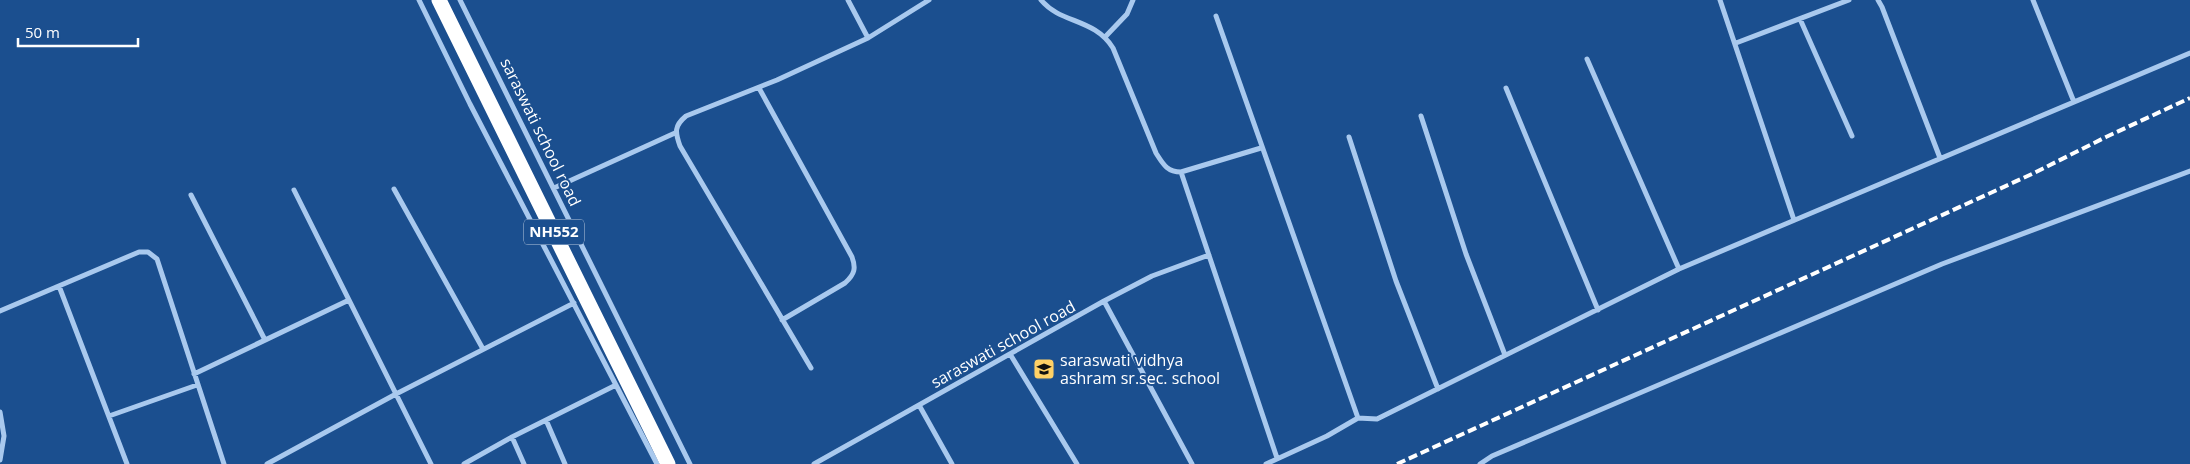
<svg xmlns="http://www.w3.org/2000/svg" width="2190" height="464" viewBox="0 0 2190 464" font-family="'Open Sans',sans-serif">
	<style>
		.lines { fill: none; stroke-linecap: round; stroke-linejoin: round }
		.street { stroke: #a9c9ee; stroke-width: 5 }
		.highway { stroke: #fff; stroke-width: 15 }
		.rail { stroke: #fff; stroke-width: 4; stroke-dasharray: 9 4; stroke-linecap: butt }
		.labels { text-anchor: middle; stroke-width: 4; stroke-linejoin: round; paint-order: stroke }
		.shield { fill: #1b4f8f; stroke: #bbcadd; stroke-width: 1 }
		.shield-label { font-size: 15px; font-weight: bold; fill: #fff }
		.street-label { font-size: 16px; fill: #fff; stroke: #1b4f8f }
		.poi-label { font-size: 16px; fill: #fff; stroke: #1b4f8f; text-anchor: start }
	</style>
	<rect width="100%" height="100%" fill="#1b4f8f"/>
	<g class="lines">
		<!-- street -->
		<path class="street" d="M419,0L470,104L657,464
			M460,0L690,464
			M848,0L868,38
			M1041,0C1061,24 1094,18 1113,48L1156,153C1163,164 1167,172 1181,172L1261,148
			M1720,0L1794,220
			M1878,0L1882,7L1940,158
			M2033,0L2074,102
			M1216,16L1358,418L1377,419L1679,269L2190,53
			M1800,19L1852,136
			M1106,36L1127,14L1133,0
			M1736,43L1849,0
			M1587,59L1679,269
			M759,88L852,257C856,268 855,274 845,283L782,320
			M1506,88L1598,310
			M1421,116L1466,254L1505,355
			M1349,137L1396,281L1438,389
			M1181,172L1277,458
			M554,188L675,133
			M394,189L483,349
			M294,190L431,464
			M191,195L265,340
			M59,286L127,464
			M1104,301L1192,464
			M0,311L139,252H148L157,259L224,464
			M1010,354L1077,464
			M811,368L680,146C675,132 674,126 686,116L777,80L868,38L929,0
			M194,374L349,300
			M919,405L952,464
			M0,412L4,436L0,460
			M109,416L197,385
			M546,420L565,464
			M512,437L524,464
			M267,464L396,394L574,303
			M464,464L512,437L616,385
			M814,464L1104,301L1152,276L1209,255
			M1266,464L1327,436L1358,418
			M1480,464L1492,456L1942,264L2190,171"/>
		<!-- highway -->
		<path class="highway" d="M439,0L668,464"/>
		<!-- rail -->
		<path class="rail" d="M1397,464L2032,174L2106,137L2190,98"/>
	</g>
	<!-- icons -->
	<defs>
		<g id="school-square" transform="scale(1.125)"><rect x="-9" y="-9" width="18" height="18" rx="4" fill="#ffd166" stroke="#1b4f8f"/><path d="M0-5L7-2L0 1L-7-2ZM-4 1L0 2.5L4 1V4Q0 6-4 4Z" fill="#111"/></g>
	</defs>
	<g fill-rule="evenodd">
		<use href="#school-square" x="1044" y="369"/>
	</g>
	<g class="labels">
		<!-- shield labels -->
		<rect class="shield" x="524" y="219.5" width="60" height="25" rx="4"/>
		<g class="shield-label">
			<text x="554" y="237">NH552</text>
		</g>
		<!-- street labels -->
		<g class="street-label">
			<text transform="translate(541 132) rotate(64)" y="6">saraswati school road</text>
			<text transform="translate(1003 344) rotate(-29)" y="6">saraswati school road</text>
		</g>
		<!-- poi labels -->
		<g class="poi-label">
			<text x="1060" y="366">saraswati vidhya<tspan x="1060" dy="18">ashram sr.sec. school</tspan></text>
		</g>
	</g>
	<!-- scale -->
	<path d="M18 38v8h120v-8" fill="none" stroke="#ffffff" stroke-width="2.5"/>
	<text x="25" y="38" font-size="15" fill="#ffffff" stroke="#1b4f8f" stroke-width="4" paint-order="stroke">50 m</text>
</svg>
